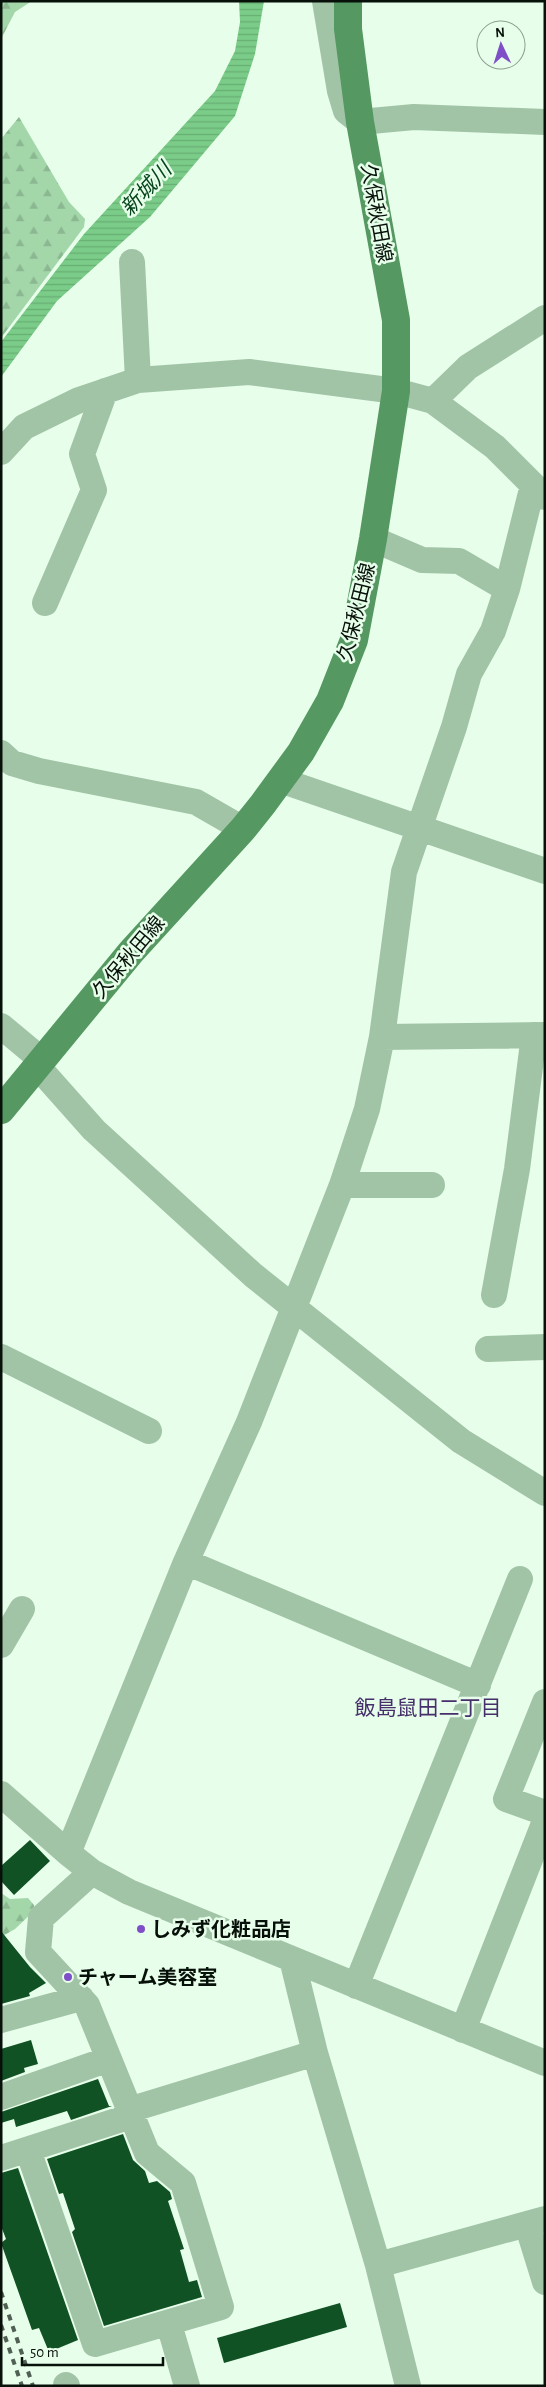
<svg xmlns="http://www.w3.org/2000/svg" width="546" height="2387" viewBox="0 0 546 2387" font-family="'Alegreya Sans','Noto Sans JP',sans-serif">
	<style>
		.forest { fill: url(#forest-firs) }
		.water { fill: url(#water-rules) }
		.building { fill: #105224 }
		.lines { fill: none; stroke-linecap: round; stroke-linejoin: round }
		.minor { stroke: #a2c4a6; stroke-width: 26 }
		.major { stroke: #559862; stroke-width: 28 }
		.rail { stroke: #516054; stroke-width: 4; stroke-dasharray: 6 6; stroke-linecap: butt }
		.poi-dot { fill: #7f4fc7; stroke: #e7feea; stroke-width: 2 }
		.labels { text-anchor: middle; stroke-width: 5; stroke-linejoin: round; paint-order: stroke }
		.street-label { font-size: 20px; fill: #071109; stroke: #e7feea }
		.poi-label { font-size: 20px; font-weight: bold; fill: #071109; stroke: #e7feea; text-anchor: start }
		.water-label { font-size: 21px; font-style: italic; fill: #06451b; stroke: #e7feea }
		.neighbourhood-label { font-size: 21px; fill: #462f6b; stroke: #e7feea }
	</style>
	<defs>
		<pattern id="forest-firs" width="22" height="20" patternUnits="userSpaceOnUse" patternTransform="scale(1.25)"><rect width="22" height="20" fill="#a3d7aa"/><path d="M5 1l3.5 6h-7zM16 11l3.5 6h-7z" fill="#8bb891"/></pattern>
		<pattern id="water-rules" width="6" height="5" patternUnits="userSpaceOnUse" patternTransform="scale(1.25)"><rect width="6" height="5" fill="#7acc88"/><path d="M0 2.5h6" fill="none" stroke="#68ae74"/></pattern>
	</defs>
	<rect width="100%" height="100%" fill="#e7feea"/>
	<!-- forest -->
	<path class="forest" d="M1,1H32L15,12L1,39Z
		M19,117L69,202L85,219L84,227L1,338V139Z
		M1,1893L10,1899L28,1898L34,1905V1911L15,1929L1,1937Z"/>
	<!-- water -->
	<path class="water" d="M239,1H264L255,54L235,116L150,217L57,301L1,377V342L84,234L215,91L235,51L240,22Z"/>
	<!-- building -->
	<path class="building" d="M30,1840L50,1861L14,1895L1,1881V1866Z
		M1,1931L30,1967L46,1983L29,1993L30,1996L1,2004Z
		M31,2040L38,2064L24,2068L25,2072L1,2081V2049Z
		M98,2079L109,2106H112L71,2120L67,2111L16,2127L14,2119L1,2123V2112Z
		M123,2134L133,2160L145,2171L149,2183L157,2181L170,2192L172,2199L168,2201L184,2249L180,2250L189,2282L197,2280L202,2297L104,2326L72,2232L75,2229L63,2193L59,2194L47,2159Z
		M18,2168L78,2340L49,2352L39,2328L32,2330L1,2243L6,2239L1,2226V2173Z
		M340,2303L347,2327L224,2363L217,2338Z"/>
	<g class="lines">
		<!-- minor -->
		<path class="minor" d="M325,1L340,91L346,111L360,122L414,117L545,122
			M132,262L138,380
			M433,401L468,367L545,318
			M1,452L24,427L79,400L138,380L249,372L396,391L433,401L495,447L545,497
			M373,539L422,560L459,561L507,589
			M45,603L94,490L82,454L105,391
			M1,753L12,763L39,771L196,802L243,829
			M280,780L545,871
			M1,1026L43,1061
			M382,1037L545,1035
			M38,1067L94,1130L253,1275L461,1441L545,1493
			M342,1185H432
			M494,1295L517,1169L534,1035
			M488,1349L545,1347
			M1,1357L149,1431
			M186,1562L478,1685
			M1,1645L22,1609
			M545,1702L506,1799L545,1813
			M1,1794L68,1853L92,1872L129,1892L545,2063
			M68,1853L186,1562L249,1422L342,1185L367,1109L382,1037L404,872L454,727L469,674L493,631L507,589L533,485
			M292,1959L315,2053L378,2265L408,2386
			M356,1986L520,1579
			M1,2020L81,1998
			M463,2030L545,1821
			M1,2097L109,2059
			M28,2150L95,2344L221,2307L183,2183L147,2153L87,2005L38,1952L41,1918L92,1872
			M1,2158L122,2119L129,2110L315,2053
			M527,2224L545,2282
			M378,2265L545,2219
			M169,2324L187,2386
			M66,2385L67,2386"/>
		<!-- major -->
		<path class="major" d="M1,1110L131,952L243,829L263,804L301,752L330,701L354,640L373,539L396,391V320L360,122L348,29V1"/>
		<!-- rail -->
		<path class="rail" d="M1,2292L33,2386
			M1,2325L22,2386"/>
	</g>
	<!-- markers -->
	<g class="poi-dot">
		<circle cx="141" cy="1929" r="5"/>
		<circle cx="68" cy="1977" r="5"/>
	</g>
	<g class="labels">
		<!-- street labels -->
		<g class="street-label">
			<text transform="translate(377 213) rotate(80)" y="7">久保秋田線</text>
			<text transform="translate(356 612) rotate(-76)" y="7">久保秋田線</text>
			<text transform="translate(128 957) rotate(-50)" y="7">久保秋田線</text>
		</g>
		<!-- poi labels -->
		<g class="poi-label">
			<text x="151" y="1936">しみず化粧品店</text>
			<text x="78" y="1984">チャーム美容室</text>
		</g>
		<!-- water labels -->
		<g class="water-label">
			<text transform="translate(146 189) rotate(-47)" y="7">新城川</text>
		</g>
		<!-- neighbourhood labels -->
		<g class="neighbourhood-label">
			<text x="428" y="1715">飯島鼠田二丁目</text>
		</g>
	</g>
	<!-- border -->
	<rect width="546" height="2387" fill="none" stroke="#071109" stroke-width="5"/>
	<!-- north arrow -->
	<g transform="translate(501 45) rotate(356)"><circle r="24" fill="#e7feea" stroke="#8d9f90"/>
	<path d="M0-4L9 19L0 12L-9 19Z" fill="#7f4fc7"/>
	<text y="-8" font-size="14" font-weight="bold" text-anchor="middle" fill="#071109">N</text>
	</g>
	<!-- scale -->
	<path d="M22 2357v8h141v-8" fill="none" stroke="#071109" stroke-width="2.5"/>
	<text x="30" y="2357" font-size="15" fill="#071109" stroke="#e7feea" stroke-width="4" paint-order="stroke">50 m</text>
</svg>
